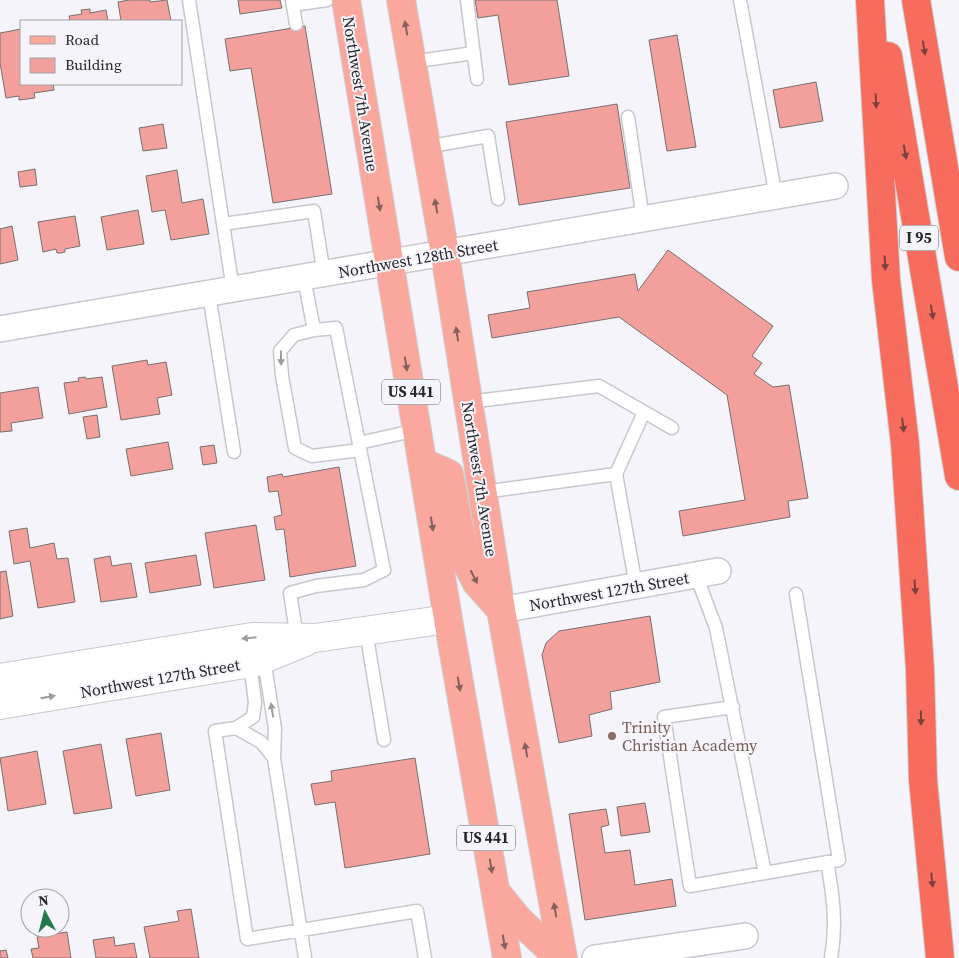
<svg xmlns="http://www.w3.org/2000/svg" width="959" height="958" viewBox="0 0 959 958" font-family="'Source Serif 4',serif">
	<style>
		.building { fill: #f3a09d; stroke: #76706f }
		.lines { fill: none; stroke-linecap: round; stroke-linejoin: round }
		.lane-casing { stroke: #c8c7cd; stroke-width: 15 }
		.street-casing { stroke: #c8c7cd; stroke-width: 28 }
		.secondary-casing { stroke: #c8c7cd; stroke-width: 30 }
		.primary-casing { stroke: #cfcfd0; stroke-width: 30 }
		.highway-casing { stroke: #cfcfd0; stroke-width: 30 }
		.lane { stroke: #fff; stroke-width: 12 }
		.street { stroke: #fff; stroke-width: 25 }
		.secondary { stroke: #fff; stroke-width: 28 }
		.primary { stroke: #faa79e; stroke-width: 28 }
		.highway { stroke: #f76c5d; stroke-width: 28 }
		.oneway { fill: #85605d }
		.oneway2 { fill: #7a423d }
		.oneway3 { fill: #9d9d9e }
		.education-dot { fill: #8d6e63; stroke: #f5f4fa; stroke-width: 2 }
		.labels { text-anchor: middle; stroke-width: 4; stroke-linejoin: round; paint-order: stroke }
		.shield { fill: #f5f4fa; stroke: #646467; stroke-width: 1 }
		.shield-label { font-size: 15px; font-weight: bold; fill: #262628 }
		.street-label { font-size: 16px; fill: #262628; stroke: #f5f4fa }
		.education-label { font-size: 16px; fill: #785e54; stroke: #f5f4fa; text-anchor: start }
	</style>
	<rect width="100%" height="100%" fill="#f5f4fa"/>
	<!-- building -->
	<path class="building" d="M129,0H150V2L167,0L171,21H121L118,2Z
		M238,0H280L282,8L240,14Z
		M475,0H557L569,76L509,85L498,15L478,18Z
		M90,9V13L106,10L108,21H70L69,16L82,14L81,10Z
		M305,26L332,194L273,203L251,68L230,71L225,39Z
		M21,29V84H53L54,90L34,93L35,98L19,100V96L6,98L0,63V33Z
		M677,35L696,147L667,151L649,40Z
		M816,82L823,121L780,128L773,90Z
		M617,104L630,188L519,205L506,122Z
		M163,124L167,148L143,151L139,128Z
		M35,169L37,185L20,187L18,172Z
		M177,170L182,203L203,199L209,234L171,240L165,210L152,212L146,176Z
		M138,210L144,244L107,250L101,217Z
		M75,216L80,246L65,249V252L61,253H57L56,249L43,252L38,222Z
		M12,226L18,260L0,264V229Z
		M668,250L773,326L752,356L762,363L754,374L773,387L789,385L808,498L788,501L790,517L683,536L679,511L745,500L727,395L619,317L492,338L488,315L530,308L527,292L635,274L638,291Z
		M147,360L148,365L166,362L172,395L157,398L160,414L121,420L112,366Z
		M85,377L86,379L102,377L107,407L69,414L64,383L79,381L78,378Z
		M38,387L43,418L11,423L12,431L0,432V393Z
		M97,415L100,437L87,439L83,417Z
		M168,442L173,469L131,476L126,449Z
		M214,445L217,463L203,465L200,447Z
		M339,467L356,566L290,577L284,529L276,530L274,517L282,515L278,491L269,492L267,477L282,474L283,477Z
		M256,525L265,580L214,588L205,533Z
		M27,528L30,548L54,543L57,559L68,558L75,602L38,608L30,561L14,564L9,531Z
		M196,555L201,585L150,593L145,563Z
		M110,556L112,566L131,563L137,597L101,602L94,559Z
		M6,571L13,616L0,619V572Z
		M650,616L660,682L610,692L612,709L589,715L592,736L559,743L542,655L546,643L559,631Z
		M161,733L170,790L136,796L126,739Z
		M101,744L112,808L74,814L63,751Z
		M37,751L46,804L8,811L0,758Z
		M415,758L430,854L345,868L335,802L315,805L311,784L332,781L331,771Z
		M645,803L650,832L621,836L617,807Z
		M606,809L609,825L601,827L605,853L630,850L635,885L672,879L676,906L585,920L569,814Z
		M191,909L199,958H150L144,927L179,921L177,911Z
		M67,932L71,958H33L31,949L39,948L37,937Z
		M114,937L115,946L134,943L137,958H96L93,940Z
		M6,950L8,958H0V951Z"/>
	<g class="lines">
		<!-- lane casing -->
		<g class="lane-casing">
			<path id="lane" d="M189,0L223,224
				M292,0L296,24
				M467,0L477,79
				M740,0L776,197
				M293,5L327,0
				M411,62L474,53
				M628,117L643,219
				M426,147L488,136L498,199
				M233,290L223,224L314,211L324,275
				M209,294L234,452
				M314,330L294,335L280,351L282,376L295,448L312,456L360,450
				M468,402L599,386L672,428
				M359,443L417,430
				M616,474L636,586
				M483,492L616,474L644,412
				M696,575L716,628L765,873L690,886L664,717L733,707
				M366,631L384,740
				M297,638L290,593L316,586L364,580L384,570L336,328L314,330L304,278
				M264,659L275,729L274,758L305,958
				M250,663L255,702L253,717L236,728L261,742L274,758
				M236,728L215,731L247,939L417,911L425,958
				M827,862C833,894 837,925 831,958
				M765,873L839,860L796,594"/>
		</g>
		<!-- street casing -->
		<g class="street-casing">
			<path id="street" d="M0,329L835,186
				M501,610L718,571
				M595,958L745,936"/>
		</g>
		<!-- secondary casing -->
		<g class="secondary-casing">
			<path id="secondary" d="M0,678L252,637L315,638L448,619
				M0,705L256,662L305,642"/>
		</g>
		<!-- primary casing -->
		<g class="primary-casing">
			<path id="primary" d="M346,0L448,619L507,958
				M401,0L445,254L501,610L563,958
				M422,462L449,474L465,560L477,583L501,610
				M496,892L518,919L559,958"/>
		</g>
		<!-- highway casing -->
		<g class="highway-casing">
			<path id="highway" d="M870,0L886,280L905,444L920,669L923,780L940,958
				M916,0L959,257
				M888,56L959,476"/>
		</g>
		<!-- lane -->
		<use href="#lane" class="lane"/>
		<!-- street -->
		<use href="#street" class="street"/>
		<!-- secondary -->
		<use href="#secondary" class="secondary"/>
		<!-- primary -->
		<use href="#primary" class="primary"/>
		<!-- highway -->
		<use href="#highway" class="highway"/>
	</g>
	<!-- one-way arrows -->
	<defs><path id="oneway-solid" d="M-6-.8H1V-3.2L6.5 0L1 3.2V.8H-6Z" transform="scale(1.25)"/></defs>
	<g class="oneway">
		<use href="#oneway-solid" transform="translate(406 28) rotate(-100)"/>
		<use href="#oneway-solid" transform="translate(379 204) rotate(81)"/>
		<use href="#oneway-solid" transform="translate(436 206) rotate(-100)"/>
		<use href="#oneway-solid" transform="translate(457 334) rotate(-99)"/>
		<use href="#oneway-solid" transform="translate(406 364) rotate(81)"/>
		<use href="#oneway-solid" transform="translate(432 524) rotate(81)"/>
		<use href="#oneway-solid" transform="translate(474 577) rotate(63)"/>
		<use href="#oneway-solid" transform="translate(459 684) rotate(80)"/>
		<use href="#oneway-solid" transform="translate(526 750) rotate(-100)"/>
		<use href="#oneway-solid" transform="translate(491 866) rotate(80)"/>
		<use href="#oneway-solid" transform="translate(555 910) rotate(-100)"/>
		<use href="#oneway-solid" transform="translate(504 942) rotate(80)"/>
	</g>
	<g class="oneway2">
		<use href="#oneway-solid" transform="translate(924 48) rotate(81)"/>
		<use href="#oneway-solid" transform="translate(876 101) rotate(87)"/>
		<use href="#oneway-solid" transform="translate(905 152) rotate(80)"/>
		<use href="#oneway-solid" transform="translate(885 263) rotate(87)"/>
		<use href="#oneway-solid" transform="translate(932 312) rotate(81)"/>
		<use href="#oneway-solid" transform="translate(903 425) rotate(83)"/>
		<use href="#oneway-solid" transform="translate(915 587) rotate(86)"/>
		<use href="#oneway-solid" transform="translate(921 718) rotate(89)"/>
		<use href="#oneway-solid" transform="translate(932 880) rotate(84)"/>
	</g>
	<g class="oneway3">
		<use href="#oneway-solid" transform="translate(281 358) rotate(89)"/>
		<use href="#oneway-solid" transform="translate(249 638) rotate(174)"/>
		<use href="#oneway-solid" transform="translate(48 697) rotate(-10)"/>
		<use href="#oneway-solid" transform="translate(272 710) rotate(-99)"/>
	</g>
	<!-- markers -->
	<circle class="education-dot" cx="612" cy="736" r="5"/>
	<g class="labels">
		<!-- shield labels -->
		<g class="shield">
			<rect x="900" y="225.5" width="38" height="25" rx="4"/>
			<rect x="382" y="379.5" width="58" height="25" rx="4"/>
			<rect x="457" y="825.5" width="58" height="25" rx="4"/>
		</g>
		<g class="shield-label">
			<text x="919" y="243">I 95</text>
			<text x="411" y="397">US 441</text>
			<text x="486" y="843">US 441</text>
		</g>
		<!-- street labels -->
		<g class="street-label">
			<text transform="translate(361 94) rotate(81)" y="6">Northwest 7th Avenue</text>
			<text transform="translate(418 258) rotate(-10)" y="6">Northwest 128th Street</text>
			<text transform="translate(480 479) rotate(81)" y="6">Northwest 7th Avenue</text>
			<text transform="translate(609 591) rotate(-10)" y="6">Northwest 127th Street</text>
			<text transform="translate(160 678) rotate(-10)" y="6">Northwest 127th Street</text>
		</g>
		<!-- education labels -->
		<g class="education-label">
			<text x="622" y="733">Trinity<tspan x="622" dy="18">Christian Academy</tspan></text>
		</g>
	</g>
	<!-- legend -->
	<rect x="20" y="20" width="162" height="65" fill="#f5f4fa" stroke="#a2a2a6"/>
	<rect x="30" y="36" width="25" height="8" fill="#faa79e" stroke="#a2a2a6"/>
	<text x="65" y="45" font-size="15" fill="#262628">Road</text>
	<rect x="30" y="58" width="25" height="15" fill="#f3a09d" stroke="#a2a2a6"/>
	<text x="65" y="70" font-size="15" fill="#262628">Building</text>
	<!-- north arrow -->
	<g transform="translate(45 913) rotate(353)"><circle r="24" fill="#f5f4fa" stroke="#a2a2a6"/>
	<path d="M0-4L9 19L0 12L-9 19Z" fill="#21784c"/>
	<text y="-8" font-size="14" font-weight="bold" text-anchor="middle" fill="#262628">N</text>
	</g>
</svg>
